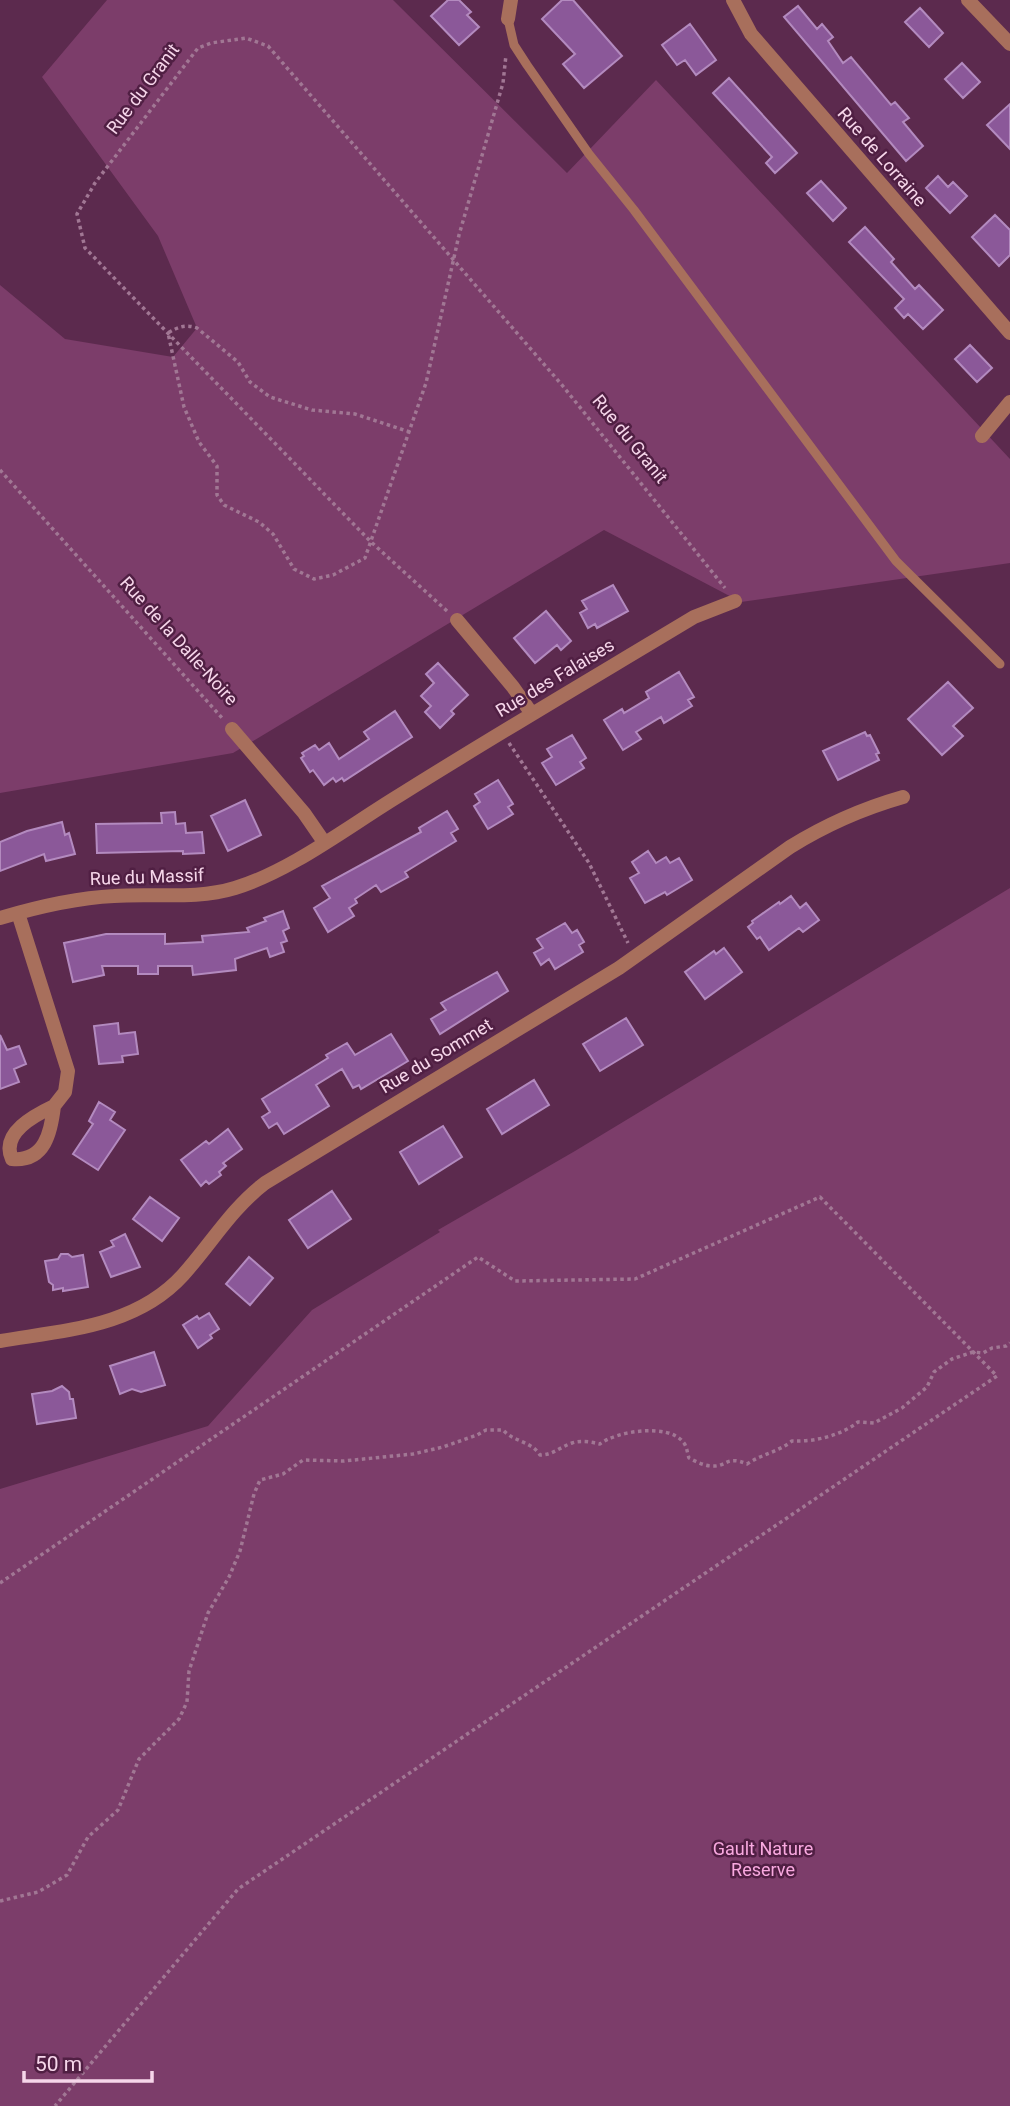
<svg xmlns="http://www.w3.org/2000/svg" width="1010" height="2106" viewBox="0 0 1010 2106" font-family="Roboto,sans-serif">
	<style>
		.green { fill: #7c3d6a }
		.building { fill: #8b5899; stroke: #b38abf; stroke-width: 2 }
		.lines { fill: none; stroke-linecap: round; stroke-linejoin: round }
		.path { stroke: #a17794; stroke-width: 3.5; stroke-dasharray: 3.5 3.5; stroke-linecap: butt }
		.lane { stroke: #a86f5c; stroke-width: 9 }
		.street { stroke: #a86f5c; stroke-width: 14 }
		.labels { text-anchor: middle; stroke-width: 5; stroke-linejoin: round; paint-order: stroke }
		.street-label { font-size: 18px; fill: #f6d6ea; stroke: #501f43 }
		.park-label { font-size: 18px; fill: #f9a9e0; stroke: #501f43 }
	</style>
	<rect width="100%" height="100%" fill="#5c2a4e"/>
	<!-- green -->
	<path class="green" d="M107,0H393L567,173L656,80L1010,459V563L741,602L604,530L233,753L0,793V285L65,339L173,357L197,328L158,236L42,77Z
		M1010,888V2106H0V1489L208,1426L312,1310L440,1232L438,1230L575,1151Z"/>
	<!-- building -->
	<path class="building" d="M448,0H459L471,12L467,15L479,27L459,45L431,16Z
		M562,0H573L622,56L584,88L563,64L575,54L542,19Z
		M798,6L817,29L822,24L833,37L828,41L843,63L851,57L891,105L895,102L909,118L903,122L923,146L906,161L784,17Z
		M920,8L943,33L929,47L905,22Z
		M690,24L716,60L696,75L685,60L677,65L662,45Z
		M962,63L980,82L963,98L945,79Z
		M729,78L797,153L775,173L766,163L772,157L713,93Z
		M1010,104V149L987,125Z
		M938,176L948,187L953,182L967,196L950,213L926,188Z
		M821,181L846,208L833,221L807,193Z
		M995,215L1010,230V255L999,266L972,237Z
		M865,227L894,259L891,262L915,289L919,285L943,310L923,329L908,314L904,318L895,308L904,299L849,242Z
		M970,345L992,368L977,382L955,359Z
		M613,585L628,611L597,628L595,624L588,628L580,613L587,609L582,601Z
		M546,611L571,641L561,650L557,645L535,663L514,638Z
		M438,663L468,695L451,711L454,714L440,728L425,712L431,706L421,696L434,683L426,674Z
		M679,672L694,697L688,700L692,706L664,723L661,717L636,732L641,739L623,750L604,720L622,709L624,713L649,698L646,692Z
		M948,682L973,708L953,726L963,736L942,755L908,719Z
		M395,711L412,737L344,781L342,778L336,782L333,778L324,785L313,770L310,772L301,758L304,756L302,753L315,745L319,750L329,743L339,759L369,739L364,732Z
		M865,732L867,736L870,735L879,753L876,754L879,760L838,780L823,751Z
		M572,735L586,758L580,762L584,768L556,785L542,763L552,757L547,749Z
		M498,780L513,804L508,807L513,814L488,829L474,806L480,802L475,794Z
		M245,800L261,835L228,851L211,816Z
		M447,811L458,829L451,833L456,841L405,872L408,877L381,892L376,885L355,899L357,903L349,908L354,916L328,932L314,908L330,898L322,886L421,832L419,828Z
		M175,812L176,824L185,823L186,833L202,832L204,853L183,854V851L97,853L96,824L162,823L161,813Z
		M62,822L65,835L69,833L75,854L46,861L44,854L0,871V842L27,831Z
		M648,851L656,863L666,857L670,863L679,858L692,880L667,895L665,892L645,903L630,878L639,873L632,862Z
		M791,896L800,908L806,903L819,920L803,932L799,928L769,950L760,937L757,939L748,927L753,923L752,921L779,902L780,904Z
		M283,911L289,928L283,931L287,941L281,943L284,952L270,957L267,948L235,959L236,970L193,975L192,966H158V974H138V966H102L104,975L73,982L64,943L106,934H165V944L203,942L202,936L249,932L247,928L266,921L264,918Z
		M565,923L572,933L577,930L584,942L579,945L583,952L555,969L549,959L541,965L534,953L543,948L537,939Z
		M724,948L742,972L705,999L685,972L714,951L716,954Z
		M497,972L508,991L440,1034L431,1019L446,1010L441,1003Z
		M626,1018L643,1045L600,1071L583,1044Z
		M118,1023L119,1034L135,1032L138,1054L122,1056L123,1062L99,1064L94,1026Z
		M391,1034L408,1061L361,1089L359,1085L353,1088L342,1069L316,1085L329,1106L284,1134L277,1123L269,1128L262,1117L270,1112L262,1099L328,1058L326,1055L347,1043L355,1055Z
		M0,1035L7,1050L19,1046L26,1064L14,1069L19,1082L0,1089Z
		M534,1080L549,1105L502,1134L487,1109Z
		M99,1102L115,1112L110,1120L125,1130L98,1170L73,1154L93,1124L89,1121Z
		M443,1126L462,1157L419,1184L400,1152Z
		M228,1129L242,1149L223,1163L226,1166L219,1172L221,1175L209,1184L206,1181L201,1186L181,1160L206,1141L209,1144Z
		M332,1191L351,1219L308,1248L289,1220Z
		M150,1197L179,1218L162,1241L133,1219Z
		M125,1234L140,1267L111,1277L100,1252L114,1246L111,1241Z
		M61,1254H68L72,1257L83,1255L88,1287L63,1291V1288L53,1290V1285L49,1282L45,1261L58,1259Z
		M249,1257L273,1278L250,1305L226,1284Z
		M209,1313L219,1329L210,1335L212,1338L198,1348L183,1325L197,1316L199,1319Z
		M154,1352L165,1385L141,1392L132,1389L120,1394L110,1366Z
		M62,1386L69,1392L70,1399H73L76,1418L37,1424L32,1394L52,1391Z"/>
	<g class="lines">
		<!-- path -->
		<path class="path" d="M410,432L355,414L312,410L270,397L250,382L238,362L197,328C185,324 178,327 168,333L184,407L199,442L217,466V495L224,505L259,522L273,534L294,569L314,579L333,575L365,558L426,383L459,235L503,83L506,55
			M0,470L223,719
			M447,611L370,541L85,248L77,214L95,183L198,48L211,43L246,38L268,46L562,385L725,588
			M509,743L589,863L628,943
			M0,1583L478,1257L515,1281L635,1279L820,1197L997,1376L238,1889L55,2106
			M0,1901L38,1892L67,1875L88,1837L118,1810L139,1759L179,1719L187,1702L189,1671L208,1613L229,1577L240,1551L254,1494L260,1480L283,1474L303,1460L344,1461L413,1454L443,1447L477,1435L486,1430H503C514,1442 531,1441 540,1455C553,1455 560,1447 572,1443C581,1440 591,1442 600,1444C616,1431 669,1423 683,1442C687,1446 687,1452 689,1458C695,1461 704,1466 712,1466C727,1467 726,1455 747,1464C762,1454 778,1452 792,1441C814,1442 840,1436 858,1422L874,1423L902,1408L927,1387L934,1372L952,1359L973,1352L983,1353L992,1348L1006,1346L1010,1343"/>
		<!-- lane -->
		<path class="lane" d="M508,19L514,45L527,65L589,154L634,210L896,561L1000,664"/>
		<!-- street -->
		<path class="street" d="M733,0L751,34L1010,333
			M968,0L1010,44
			M508,19L511,0
			M982,436L1010,402
			M457,620L513,687L532,714
			M232,729L304,813L324,842
			M18,913L68,1071L65,1092L54,1106
			M0,918C37,907 75,898 114,896C154,893 196,900 235,888C291,871 349,826 400,795C497,734 596,676 694,617L735,601
			M54,1106C51,1132 45,1162 12,1159C0,1133 35,1115 54,1106Z
			M0,1341C65,1330 136,1327 183,1275C211,1244 231,1209 265,1183L619,968L790,847C827,824 861,809 903,797"/>
	</g>
	<g class="labels">
		<!-- street labels -->
		<g class="street-label">
			<text transform="translate(143 89) rotate(-53)" y="6">Rue du Granit</text>
			<text transform="translate(882 157) rotate(49)" y="6">Rue de Lorraine</text>
			<text transform="translate(630 439) rotate(51)" y="6">Rue du Granit</text>
			<text transform="translate(179 641) rotate(48)" y="6">Rue de la Dalle-Noire</text>
			<text transform="translate(555 678) rotate(-31)" y="6">Rue des Falaises</text>
			<text transform="translate(147 877) rotate(-2)" y="6">Rue du Massif</text>
			<text transform="translate(436 1056) rotate(-31)" y="6">Rue du Sommet</text>
		</g>
		<!-- park labels -->
		<g class="park-label">
			<text x="763" y="1855">Gault Nature<tspan x="763" dy="21">Reserve</tspan></text>
		</g>
	</g>
	<!-- scale -->
	<path d="M24 2071v10h128v-10" fill="none" stroke="#f6d6ea" stroke-width="3.5"/>
	<text x="35" y="2071" font-size="21" fill="#f6d6ea" stroke="#501f43" stroke-width="5" paint-order="stroke">50 m</text>
</svg>
